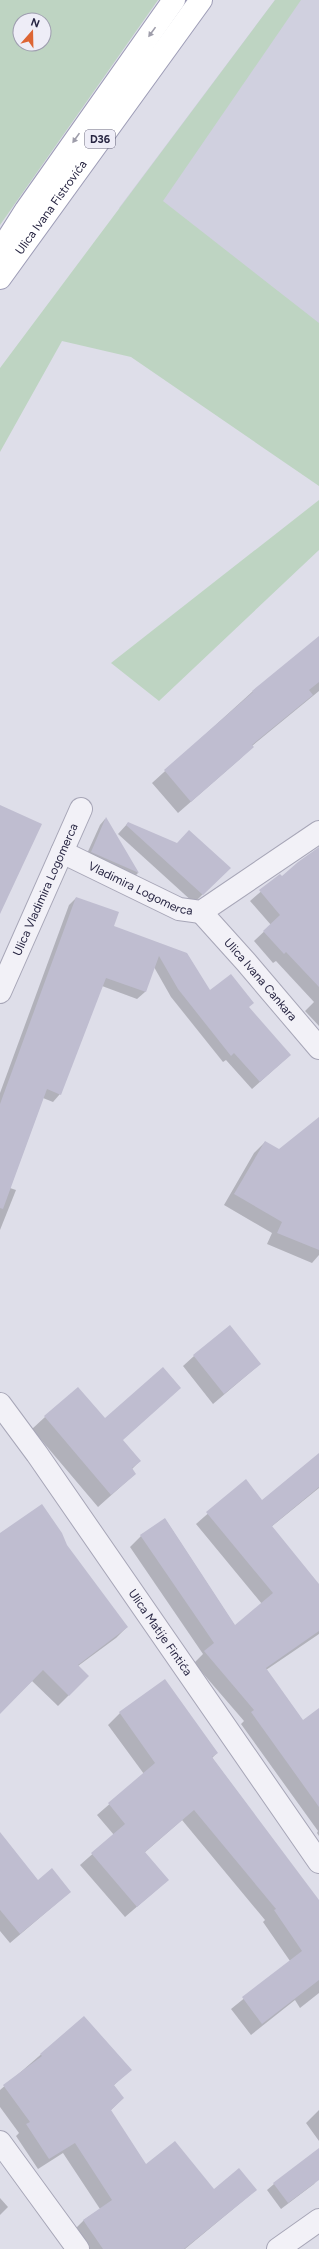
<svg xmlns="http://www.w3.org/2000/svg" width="319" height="2249" viewBox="0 0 319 2249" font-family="Figtree,sans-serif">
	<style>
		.built { fill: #d0d0df }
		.green { fill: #bed4c2; fill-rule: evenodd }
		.shadow { fill: #0003 }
		.building { fill: #bfbdd0 }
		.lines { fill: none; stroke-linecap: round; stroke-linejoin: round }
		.minor-casing { stroke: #a7a6b7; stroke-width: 24 }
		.primary-casing { stroke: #9d9cb6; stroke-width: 24 }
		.minor { stroke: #f2f1f7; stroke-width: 22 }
		.primary { stroke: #fff; stroke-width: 22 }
		.oneway { fill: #9e9daa }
		.labels { text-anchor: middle; stroke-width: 3.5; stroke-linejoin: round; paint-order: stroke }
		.shield { fill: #eeedf7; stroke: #636178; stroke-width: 1 }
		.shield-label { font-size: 11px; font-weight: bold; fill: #272542 }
		.street-label { font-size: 12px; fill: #272542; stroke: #eeedf7 }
	</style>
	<rect width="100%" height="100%" fill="#dedee9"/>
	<!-- built -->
	<path class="built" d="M275,0H319V341L119,208Z"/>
	<!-- green -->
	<path class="green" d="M0,0H158L0,225ZM20,20H44V44H20Z
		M275,0H301L163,201L319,323V486L131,357L62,341L0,452V368Z
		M319,500V550L159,701L111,663Z"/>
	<!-- shadow -->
	<path class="shadow" d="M319,642V691L252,746L240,759L178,813L152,783L253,691Z
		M105,819L138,873L132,879L85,858L100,825Z
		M128,823L229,868L194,903L118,834Z
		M319,848V1026L305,1011L314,1002L276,961L273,963L254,941L271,925L250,901L280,875L282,877Z
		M76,898L113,927L187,954L210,992L248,1007L290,1055L252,1089L226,1060L223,1062L171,997L154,967L145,992L137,999L102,986L60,1094L53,1102L43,1098L10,1188L16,1190L0,1230V1093L69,905Z
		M319,1118V1255L312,1263L267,1244L272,1233L224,1205L254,1153L265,1142L279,1150Z
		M194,1356L260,1364L213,1404L183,1366Z
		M180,1388L122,1440L140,1461L132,1469L135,1474L98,1507L32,1429L45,1417L105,1420Z
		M319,1454V1488L271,1527L319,1586V1634L266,1670L303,1721L319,1709V1836L317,1833L318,1831L241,1724L244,1721L194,1663L203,1654L130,1547L141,1536L165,1519L235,1626L262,1604L196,1524L245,1481L262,1501Z
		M0,1536L66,1546L127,1627L116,1638L78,1666L88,1676L58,1706L32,1681L0,1712Z
		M165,1681L217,1753L212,1758L319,1902V1993L300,2008L295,2000L251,2035L231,2009L290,1961L263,1922L265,1920L182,1820L144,1853L168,1880L125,1917L80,1865L114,1835L97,1815L144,1774L108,1725L120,1713Z
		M0,1834L38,1882L70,1892L10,1943L0,1931Z
		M84,2017L130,2070L113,2086L123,2098L110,2111L146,2165L214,2190H256L185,2249H85L73,2231L84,2220L100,2209L63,2153L38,2169L16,2136L19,2133L0,2107V2090Z
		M319,2110V2141L306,2123Z
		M319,2177L314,2184L281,2209L267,2190L274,2184Z
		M0,2198L8,2207L0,2215Z"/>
	<!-- building -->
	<path class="building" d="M319,636V682L309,690L313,695L252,745L254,747L191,802L164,770L253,692L252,691Z
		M0,805L42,824L0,914Z
		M106,817L139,873L91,852Z
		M128,822L177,843L189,830L231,868L203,895L126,825Z
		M319,847V987L286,952L284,954L263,931L280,915L259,890L280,874L282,876L298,862Z
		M76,897L119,912L114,926L187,953L210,990L231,974L254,1003L249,1007L291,1055L260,1082L234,1053L231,1056L178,989L159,956L146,992L106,978L61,1095L47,1089L3,1209L0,1208V1104Z
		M319,1117V1250L277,1233L282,1222L234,1194L265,1141L279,1149Z
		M230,1325L261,1364L224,1394L193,1355Z
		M163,1367L181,1388L123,1440L141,1461L132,1468L136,1474L111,1495L44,1416L78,1387L105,1418Z
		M319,1453V1487L272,1526L319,1584V1631L266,1668L303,1720L319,1708V1807L251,1712L254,1710L204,1651L214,1643L140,1535L165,1518L235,1625L273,1593L206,1512L246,1479L262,1500Z
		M42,1504L62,1533L67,1545L128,1627L78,1665L89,1676L69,1696L43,1670L0,1714V1533Z
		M165,1679L218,1753L212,1757L319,1900V1980L262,2024L242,1997L302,1951L274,1910L276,1909L194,1810L145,1852L169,1880L137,1907L91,1853L125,1824L108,1803L155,1763L119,1712Z
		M0,1832L38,1880L52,1868L71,1892L20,1934L0,1910Z
		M84,2016L132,2070L114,2085L124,2098L111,2110L146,2164L175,2141L214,2189L239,2168L257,2190L184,2249H103L83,2220L112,2200L75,2143L49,2159L26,2124L30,2122L3,2085L42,2056L40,2054Z
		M319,2148V2180L288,2203L273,2183Z"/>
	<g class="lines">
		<!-- minor casing -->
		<g class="minor-casing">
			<g id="minor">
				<path id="s1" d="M62,852L179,909L201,912L319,832"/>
				<path id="s2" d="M201,912L246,962L319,1048"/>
				<path id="s3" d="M0,992L81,809"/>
				<path id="s4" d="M0,1404L37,1454L319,1862"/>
				<path d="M0,2142L78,2249"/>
				<path d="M278,2249L319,2220"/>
			</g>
		</g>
		<!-- primary casing -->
		<g class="primary-casing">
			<g id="primary">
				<path d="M0,251L26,210L174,0"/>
				<path id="s5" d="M0,278L201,0"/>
			</g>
		</g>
		<!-- minor -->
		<use href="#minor" class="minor"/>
		<!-- primary -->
		<use href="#primary" class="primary"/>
	</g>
	<!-- one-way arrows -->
	<defs><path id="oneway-solid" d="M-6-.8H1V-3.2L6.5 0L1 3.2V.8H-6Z"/></defs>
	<g class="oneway">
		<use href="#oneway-solid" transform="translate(152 32) rotate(126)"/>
		<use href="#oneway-solid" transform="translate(76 138) rotate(125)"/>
	</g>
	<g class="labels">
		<!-- shield labels -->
		<rect class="shield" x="85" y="130" width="30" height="18" rx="3"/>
		<g class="shield-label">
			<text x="100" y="143">D36</text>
		</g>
		<!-- street labels -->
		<g class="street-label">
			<text dy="4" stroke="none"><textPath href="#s5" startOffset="87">Ulica Ivana Fistrovića</textPath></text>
			<text dy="4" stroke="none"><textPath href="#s1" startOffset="87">Vladimira Logomerca</textPath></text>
			<text dy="4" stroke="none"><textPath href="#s3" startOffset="112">Ulica Vladimira Logomerca</textPath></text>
			<text dy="4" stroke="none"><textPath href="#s2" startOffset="90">Ulica Ivana Cankara</textPath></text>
			<text dy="4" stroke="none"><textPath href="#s4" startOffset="279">Ulica Matije Fintića</textPath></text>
		</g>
	</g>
	<!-- north arrow -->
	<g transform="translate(32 32) rotate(20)"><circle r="19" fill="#eeedf7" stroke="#9e9daf"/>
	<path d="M0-3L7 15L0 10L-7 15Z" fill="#dd6534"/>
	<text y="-6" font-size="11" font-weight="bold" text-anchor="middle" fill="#272542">N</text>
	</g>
</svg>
